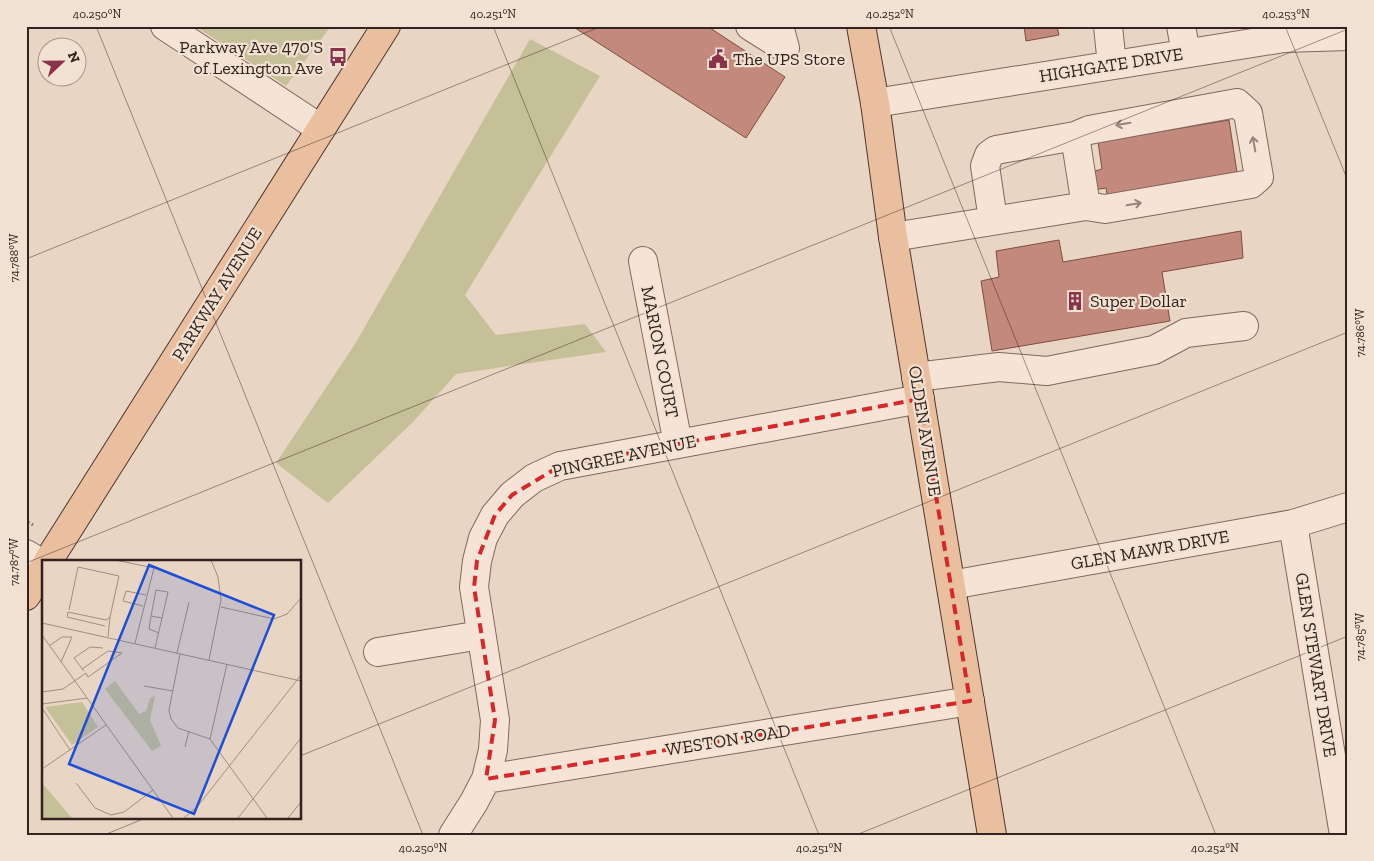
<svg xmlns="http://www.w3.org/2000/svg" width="1374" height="861" viewBox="0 0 1374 861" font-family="'Zilla Slab',serif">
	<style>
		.green { fill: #c6c099 }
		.building { fill: #c3897d; stroke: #7e4d44 }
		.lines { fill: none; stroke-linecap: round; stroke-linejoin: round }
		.minor-casing { stroke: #82675c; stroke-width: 30 }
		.major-casing { stroke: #503730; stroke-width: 30 }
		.path { stroke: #82675c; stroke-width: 3; stroke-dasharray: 4 2.5; stroke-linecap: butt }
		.minor { stroke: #f5e4d6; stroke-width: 28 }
		.major { stroke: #e9bf9f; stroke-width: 28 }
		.oneway { stroke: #94847a }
		.marked { fill: none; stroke: #d62828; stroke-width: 4; stroke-dasharray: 10 6; stroke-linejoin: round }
		.ticks { fill: none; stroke: #33231e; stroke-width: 1; stroke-opacity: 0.45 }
		.labels { text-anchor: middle; stroke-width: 4.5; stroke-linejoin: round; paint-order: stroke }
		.poi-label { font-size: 18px; fill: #33231e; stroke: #f1e1d2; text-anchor: start }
		.street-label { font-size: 18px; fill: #33231e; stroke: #f1e1d2 }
		.inset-road { fill: none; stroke: #a08e81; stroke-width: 1 }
		.view { fill: #1d4ed8; fill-opacity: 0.15; stroke: #1d4ed8; stroke-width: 2.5 }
		.inset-edge { fill: none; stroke: #33231e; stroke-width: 2.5 }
		.neatline { fill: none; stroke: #33231e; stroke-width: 2 }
		.ticks-label { font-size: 12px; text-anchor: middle; fill: #33231e }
	</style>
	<rect width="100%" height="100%" fill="#e9d5c3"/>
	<!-- green -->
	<path class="green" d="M195,26H331L286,86Z
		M530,39L600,76L465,295L496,335L585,324L606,352L456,374L413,422L328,503L276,463L355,344Z"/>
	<!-- building -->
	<path class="building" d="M572,26H707L785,77L746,138Z
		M1024,26H1057L1059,35L1026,41Z
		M1229,120L1238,179L1108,200L1106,188L1094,190L1092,172L1102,169L1098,142Z
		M1241,231L1243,258L1162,272L1170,321L992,351L981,281L999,277L996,251L1059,240L1063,262Z"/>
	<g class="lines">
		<!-- minor casing -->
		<g class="minor-casing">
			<path id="minor" d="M165,26L321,129
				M750,26L785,48L779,26
				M1108,26L1112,65
				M1181,26L1186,53
				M875,103L1284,38L1348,36
				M1075,136L1089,130L1237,103L1248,113L1259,177L1251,184L1105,209L1086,206
				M893,237L1086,206L1075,136L996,150L989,155L985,166L993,220
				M643,261L678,444
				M916,377L999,367L1047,371L1154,350L1186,333L1244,326
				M1293,524L1344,835
				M26,554L44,565
				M951,585L1293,524L1348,507
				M378,652L481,635
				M486,779L970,701
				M453,835L474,802L486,779L493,750L495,720L474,587L477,561L483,538L495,515L512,495L534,478L560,466L920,399"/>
		</g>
		<!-- major casing -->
		<g class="major-casing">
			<path id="major" d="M861,26L875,103L893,237L992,835
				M48,561L386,26
				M26,596L44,568"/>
		</g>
		<!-- path -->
		<path class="path" d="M26,521L33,525"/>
		<!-- minor -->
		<use href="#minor" class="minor"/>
		<!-- major -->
		<use href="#major" class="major"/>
	</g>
	<!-- one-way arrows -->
	<defs><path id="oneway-shaft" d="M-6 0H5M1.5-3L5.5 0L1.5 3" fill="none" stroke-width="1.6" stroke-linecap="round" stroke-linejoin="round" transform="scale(1.25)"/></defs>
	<g class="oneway">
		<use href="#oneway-shaft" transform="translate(1123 124) rotate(170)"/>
		<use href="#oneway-shaft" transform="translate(1254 144) rotate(-100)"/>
		<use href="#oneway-shaft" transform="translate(1134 204) rotate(-10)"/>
	</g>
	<!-- marked area -->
	<path class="marked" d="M920,399L970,701L486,779L495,720L474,587L477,561L495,515L512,495L560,466Z"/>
	<!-- ticks -->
	<path class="ticks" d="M96,26L423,835M493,26L819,835M889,26L1216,835M1285,26L1348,181M26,259L602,26M26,563L1348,29M300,756L1348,332M26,833L27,835M104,835L148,817M856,835L1348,636"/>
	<!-- icons -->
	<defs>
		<g id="bus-bare" transform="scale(1.5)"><path d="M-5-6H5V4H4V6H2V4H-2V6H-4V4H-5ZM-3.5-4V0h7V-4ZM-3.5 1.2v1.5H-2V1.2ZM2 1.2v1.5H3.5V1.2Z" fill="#8a3249" stroke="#f1e1d2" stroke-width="2.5" paint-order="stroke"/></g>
		<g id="civic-bare" transform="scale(1.5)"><path d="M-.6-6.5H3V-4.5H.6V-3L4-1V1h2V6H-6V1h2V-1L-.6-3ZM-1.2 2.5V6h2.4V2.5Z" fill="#8a3249" stroke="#f1e1d2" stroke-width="2.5" paint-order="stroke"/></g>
		<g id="building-bare" transform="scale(1.5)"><path d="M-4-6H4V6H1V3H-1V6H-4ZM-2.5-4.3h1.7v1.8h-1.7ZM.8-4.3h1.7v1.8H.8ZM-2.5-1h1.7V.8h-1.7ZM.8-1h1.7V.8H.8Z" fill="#8a3249" stroke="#f1e1d2" stroke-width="2.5" paint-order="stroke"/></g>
	</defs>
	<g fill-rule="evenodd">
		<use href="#bus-bare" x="338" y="57"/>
		<use href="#civic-bare" x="718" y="59"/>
		<use href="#building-bare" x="1075" y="301"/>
	</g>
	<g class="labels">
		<!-- poi labels -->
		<g class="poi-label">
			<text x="323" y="53" text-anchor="end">Parkway Ave 470'S<tspan x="323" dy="21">of Lexington Ave</tspan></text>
			<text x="733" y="65">The UPS Store</text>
			<text x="1090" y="307">Super Dollar</text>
		</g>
		<!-- street labels -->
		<g class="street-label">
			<text transform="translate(1111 65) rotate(-9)" y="6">HIGHGATE DRIVE</text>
			<text transform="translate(217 294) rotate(-58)" y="6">PARKWAY AVENUE</text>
			<text transform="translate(660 352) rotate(79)" y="6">MARION COURT</text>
			<text transform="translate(925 431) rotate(81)" y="6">OLDEN AVENUE</text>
			<text transform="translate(624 456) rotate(-12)" y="6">PINGREE AVENUE</text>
			<text transform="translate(1150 550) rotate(-10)" y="6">GLEN MAWR DRIVE</text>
			<text transform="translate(1316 665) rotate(81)" y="6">GLEN STEWART DRIVE</text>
			<text transform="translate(728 740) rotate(-9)" y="6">WESTON ROAD</text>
		</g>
	</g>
	<!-- overview -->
	<g transform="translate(42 560)">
		<rect width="259" height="259" fill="#e9d5c3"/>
		<path d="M73,121L97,154L104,151L108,138L113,136L108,160L119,186L110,191L63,129ZM40,142L56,167L30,185L3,147ZM0,223L30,258H0Z" fill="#c6c099"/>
		<path class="inset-road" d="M73,0L112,8L93,83M101,46L81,41L84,31L104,35M179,47L232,59L245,54L259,38M27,50L36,7L77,16L68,57M109,56L114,30L126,32L120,58M0,63L259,121M63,66L25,57L26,52L64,60L68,57L66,77M0,75L131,258M7,86L20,77H30L19,102M113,88L120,58L109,56L107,69L117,73M135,93L147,42M138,94L127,150L129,159L136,168L168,179L225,258M167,100L179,40L176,17L169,0M42,111L32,98L48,87L61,88M102,126L131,131M0,132L21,129L44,113L46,117L80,93L66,91L40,109M0,144L45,138M0,148L28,190M168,179L185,104M143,187L147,171M0,209L64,165M34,223L53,248L69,255L82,252L111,230M142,258L155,247L259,115M196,258L259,178M246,258L259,242"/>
		<path class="view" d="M107,5L232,55L152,254L27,204Z"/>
		<rect width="259" height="259" class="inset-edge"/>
	</g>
	<!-- border -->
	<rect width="1374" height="861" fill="none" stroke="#f1e1d2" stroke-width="55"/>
	<!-- north arrow -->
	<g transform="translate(62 62) rotate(68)"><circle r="24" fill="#f1e1d2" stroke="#a5958a"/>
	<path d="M0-4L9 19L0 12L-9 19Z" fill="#8a3249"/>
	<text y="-8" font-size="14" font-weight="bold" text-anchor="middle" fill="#33231e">N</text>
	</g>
	<rect x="28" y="28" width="1318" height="806" class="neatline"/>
	<g class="ticks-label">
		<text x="97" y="18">40.250°N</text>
		<text x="493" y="18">40.251°N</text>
		<text x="890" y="18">40.252°N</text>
		<text x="1286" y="18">40.253°N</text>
		<text transform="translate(14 258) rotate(-90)" y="4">74.788°W</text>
		<text transform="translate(1360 333) rotate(-90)" y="4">74.786°W</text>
		<text transform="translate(14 562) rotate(-90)" y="4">74.787°W</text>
		<text transform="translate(1360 637) rotate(-90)" y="4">74.785°W</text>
		<text x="423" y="852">40.250°N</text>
		<text x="819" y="852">40.251°N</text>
		<text x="1215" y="852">40.252°N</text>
	</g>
</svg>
